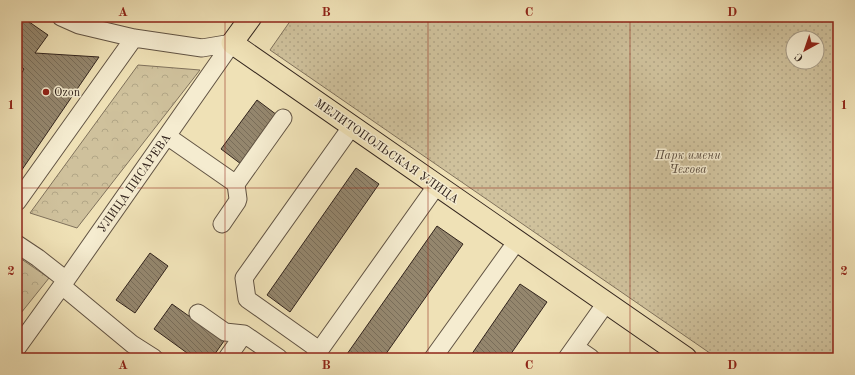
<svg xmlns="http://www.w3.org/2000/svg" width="855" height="375" viewBox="0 0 855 375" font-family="'Old Standard TT',serif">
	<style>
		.forest { fill: url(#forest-crowns); stroke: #80725c }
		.park { fill: url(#park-dots); stroke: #80725c; fill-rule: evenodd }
		.building { fill: url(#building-back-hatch); stroke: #32241d }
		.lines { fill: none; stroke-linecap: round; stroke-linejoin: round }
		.minor-casing { stroke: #615343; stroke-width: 19 }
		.major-casing { stroke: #32241d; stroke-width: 23 }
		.minor { stroke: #f5ecd0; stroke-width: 17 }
		.major { stroke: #efe1b6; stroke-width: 21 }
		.grid { fill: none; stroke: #8f2418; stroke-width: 1; stroke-opacity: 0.55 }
		.poi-dot { fill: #8f2418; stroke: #f5ecd0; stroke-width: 1.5 }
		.labels { text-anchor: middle; stroke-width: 3; stroke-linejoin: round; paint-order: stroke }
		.poi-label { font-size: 12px; fill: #32241d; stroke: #f5ecd0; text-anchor: start }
		.street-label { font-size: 12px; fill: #32241d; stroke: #f5ecd0 }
		.park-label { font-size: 12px; font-style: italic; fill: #594b3d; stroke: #f5ecd0 }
		.neatline { fill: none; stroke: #8f2418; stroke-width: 1.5 }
		.grid-label { font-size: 13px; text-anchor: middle; font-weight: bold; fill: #8f2418 }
	</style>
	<defs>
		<pattern id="forest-crowns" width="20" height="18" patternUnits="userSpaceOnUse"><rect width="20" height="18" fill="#cfc19c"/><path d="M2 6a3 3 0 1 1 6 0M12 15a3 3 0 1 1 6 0" fill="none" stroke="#b2a686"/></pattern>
		<pattern id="park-dots" width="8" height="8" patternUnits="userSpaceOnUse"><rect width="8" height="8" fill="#cfc19c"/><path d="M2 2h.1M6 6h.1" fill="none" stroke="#b2a686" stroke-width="1.8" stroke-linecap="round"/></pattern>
		<pattern id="building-back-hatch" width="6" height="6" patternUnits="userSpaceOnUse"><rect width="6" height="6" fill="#94866d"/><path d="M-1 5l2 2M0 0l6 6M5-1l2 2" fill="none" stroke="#796d59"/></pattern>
	</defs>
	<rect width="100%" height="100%" fill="#efe1b6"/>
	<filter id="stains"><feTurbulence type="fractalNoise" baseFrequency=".005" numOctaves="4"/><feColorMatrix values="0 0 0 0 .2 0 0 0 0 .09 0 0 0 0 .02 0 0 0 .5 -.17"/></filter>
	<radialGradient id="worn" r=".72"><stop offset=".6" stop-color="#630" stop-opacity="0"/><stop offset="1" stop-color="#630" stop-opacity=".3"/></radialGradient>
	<!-- forest -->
	<path class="forest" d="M138,65L200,70L77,228L30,213Z
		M17,256L49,278L17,318Z"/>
	<!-- park -->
	<path class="park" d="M180,17H216L213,21Z
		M293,17H838V358H717L270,50ZM793,38H817V62H793Z"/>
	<!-- building -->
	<path class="building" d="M17,17H22L48,35L35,53L99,57L17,177V80L24,69L17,64Z
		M257,100L277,115L241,164L221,149Z
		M356,168L379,184L290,312L267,295Z
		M437,226L463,244L383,358H352L347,354Z
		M150,253L168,266L135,313L116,300Z
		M520,284L547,302L508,358H469Z
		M172,304L224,341L212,358H194L154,329Z"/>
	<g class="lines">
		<!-- minor casing -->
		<g class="minor-casing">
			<path id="minor" d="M61,17L79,25L134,38L202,48L232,43
				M167,136L236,184L283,118
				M17,202L134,38
				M222,224L237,202L238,199L236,184
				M17,244L38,258L66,280
				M62,286L132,344L154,358
				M198,313L225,332L244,334L279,358
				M575,347L591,358
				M17,348L66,280L232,43
				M319,350L247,299L244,278L352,126
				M227,358L244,334
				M314,358L437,185
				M433,358L517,241
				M567,358L606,303"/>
		</g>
		<!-- major casing -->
		<g class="major-casing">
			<path id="major" d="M251,17L232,43L686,358"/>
		</g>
		<!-- minor -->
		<use href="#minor" class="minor"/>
		<!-- major -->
		<use href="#major" class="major"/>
	</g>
	<!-- grid -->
	<path class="grid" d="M225,17V358M428,17V358M630,17V358M17,188H838"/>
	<!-- markers -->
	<circle class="poi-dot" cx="46" cy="92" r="4"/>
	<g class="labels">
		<!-- poi labels -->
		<g class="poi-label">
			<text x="54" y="96">Ozon</text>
		</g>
		<!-- street labels -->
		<g class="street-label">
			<text transform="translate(387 151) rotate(35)" y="4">МЕЛИТОПОЛЬСКАЯ УЛИЦА</text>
			<text transform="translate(134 183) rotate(-55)" y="4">УЛИЦА ПИСАРЕВА</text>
		</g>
		<!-- park labels -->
		<g class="park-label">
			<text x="688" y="159">Парк имени<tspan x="688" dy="14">Чехова</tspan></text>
		</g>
	</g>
	<!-- margin -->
	<rect width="855" height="375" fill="none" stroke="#efe1b6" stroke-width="44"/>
	<!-- north arrow -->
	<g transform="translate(805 50) rotate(220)"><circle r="19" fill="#f5ecd0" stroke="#a79c88"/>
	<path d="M0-3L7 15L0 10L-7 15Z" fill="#8f2418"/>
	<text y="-6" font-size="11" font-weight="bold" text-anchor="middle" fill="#32241d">С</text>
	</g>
	<rect x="22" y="22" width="811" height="331" class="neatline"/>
	<g class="grid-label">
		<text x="123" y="16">A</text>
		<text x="326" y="16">B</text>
		<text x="529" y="16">C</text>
		<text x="732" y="16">D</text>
		<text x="11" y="109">1</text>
		<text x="844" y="109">1</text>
		<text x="11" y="275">2</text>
		<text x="844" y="275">2</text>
		<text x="123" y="369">A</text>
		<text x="326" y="369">B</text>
		<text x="529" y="369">C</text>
		<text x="732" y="369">D</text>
	</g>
	<rect width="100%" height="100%" filter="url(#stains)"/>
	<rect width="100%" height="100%" fill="url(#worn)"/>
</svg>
